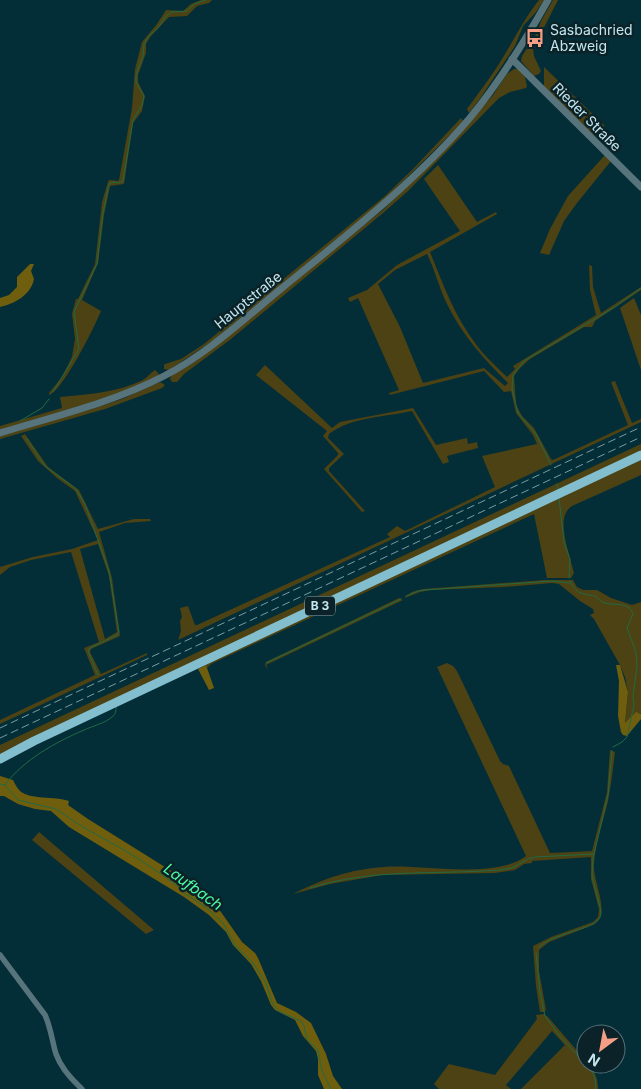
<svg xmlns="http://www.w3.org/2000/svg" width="641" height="1089" viewBox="0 0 641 1089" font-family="Inter,sans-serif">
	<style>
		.green { fill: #4c4213; fill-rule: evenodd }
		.forest { fill: #6f5e0e }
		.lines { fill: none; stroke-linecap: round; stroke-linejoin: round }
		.stream { stroke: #226a44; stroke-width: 1 }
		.minor { stroke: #57737b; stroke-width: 5.5 }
		.tertiary { stroke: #57737b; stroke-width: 7 }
		.primary { stroke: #82bece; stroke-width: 9 }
		.rail { stroke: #769ca5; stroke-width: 1; stroke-dasharray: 8 4; stroke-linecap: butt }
		.labels { text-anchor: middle; stroke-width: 5; stroke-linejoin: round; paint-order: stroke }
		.shield { fill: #0b2228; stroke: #8cabb3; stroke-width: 1 }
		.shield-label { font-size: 12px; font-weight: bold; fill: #c3e6ef }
		.poi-label { font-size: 14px; fill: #c3e6ef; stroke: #0b2228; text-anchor: start }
		.street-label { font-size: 14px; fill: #c3e6ef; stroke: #0b2228 }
		.water-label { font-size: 15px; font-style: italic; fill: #4efca3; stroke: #0b2228 }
	</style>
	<rect width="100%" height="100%" fill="#042e37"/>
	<!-- green -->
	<path class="green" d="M201,0H212L209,3L197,6L187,16L169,17L150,37L146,44V53L138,75V82L145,96L142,111L133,123L124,184L110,186L104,215L98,263L82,300L101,311C95,326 63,391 49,395V393L62,377L72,357L75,339L72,314L76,299H78L95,264L102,202L108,182L109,180L118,181L119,180L132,108L135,69L142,42L157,24L166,10L183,11L191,4Z
		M539,0H544L536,12L523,26L515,46L479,100L469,113L467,109C480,91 494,73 505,54C517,34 525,18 539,0Z
		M553,0H558L533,49L534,56L541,71L539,74L534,76L521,61L522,56L537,33L541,21Z
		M544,67L605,126L593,137L544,88Z
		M514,69H518L525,77L527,86L526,88L510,92L499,98L408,191L383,213L231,339L184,374L177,382H172L170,379L171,376L196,361L384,209L467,125L493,95L507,74Z
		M461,118L463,121L456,129L379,205L348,230L211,342L169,370L164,369V365L165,364L181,359L204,344L385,196L413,169Z
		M605,155L611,161L577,203L564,221L549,255L540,253L550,229L568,196Z
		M438,165L477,222L496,212L497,214L430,252C443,284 454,315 475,343C484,356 496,366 507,377L515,369L513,366L596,315L590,290L589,265L592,266L593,287L601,313L641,287V290L595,321L592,327H584L530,359L520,368L514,376L516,405L522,416L534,428L551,459L553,460L628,425L611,382L615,381L632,423L641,419V422L178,640L181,631L180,621L182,617L180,608L188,606L195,625H197L390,537L387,534L397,526L405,531L495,487L482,456L537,444L533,435L516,413L511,391L504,392L484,371L390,395L389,393L399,390L358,298L350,302L348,298L367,290L397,265L460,231L424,179ZM427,254C435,270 439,288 447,304C462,335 484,359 508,383L505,386L484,368L423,383L400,327L378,284L395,270Z
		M634,298L641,315V370L620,308Z
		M265,365L332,428L340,422L413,408L436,445L467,438L468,444L477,442L478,448L447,456L449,462L443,464L412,411C385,417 351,417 329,434L328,438L344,454L329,468V471L365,511L362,512L324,469L338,455V453L323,436L327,431L256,375Z
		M155,370L159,374L157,377L107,398L0,430V426L62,408L60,397C89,394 116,393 143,380C148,377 150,373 155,370Z
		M160,382L165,385L162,388L105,409L0,439V436L95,408L122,399Z
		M25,434L48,467L79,490L98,529L134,519H150L151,521L125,523L99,532L112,578L120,636L91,649L90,652L101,674L147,653V655L0,724V720L95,675L84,648L99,642L71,552L31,560L10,567L0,575V567L33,557L72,549L98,540L75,491L57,478L38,461L21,436ZM98,544L109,576L117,632L105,639L80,549Z
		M641,444V452L0,755V745Z
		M641,459V475L572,506C554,517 570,555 574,573L571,578H547L534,514L211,664L207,668L205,664Z
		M545,580H573L577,587L583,590H597L611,598L632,605L641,602V714L639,713L625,724L628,692L625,677L620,665L594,619L590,615L594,613L593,609L580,601L559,584L552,583L504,587L431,590L420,592L405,598V597L412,592L423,589Z
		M399,598L403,600L266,665L268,669L265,666L266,662Z
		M447,663L453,666L457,671L500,761L503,764L509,766L550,853L592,851L607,792L610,750L615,752C613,768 611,786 608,801C603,822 595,843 594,865C593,883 612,915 593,925L549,942L539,950V971L546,1010L544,1012H540L536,986L533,946L551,937L593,922L598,917L599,909L591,879V857L532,861V863L524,864L515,870L495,873L382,875L330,884L293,894C325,878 348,870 384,867C423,864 494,880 526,856L437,667Z
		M39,832L154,930L146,934L32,840Z
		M544,1014L548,1017L586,1061V1064H589C595,1072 598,1079 598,1089H521L565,1045L552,1031L506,1085L511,1089H439L434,1084L449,1064L495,1075L537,1019L536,1015Z"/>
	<!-- forest -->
	<path class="forest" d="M30,264H34L31,271L34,279C31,295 14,304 0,307V298L9,295L17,287V277Z
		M206,665L214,688L209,690L198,669Z
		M616,665H620L628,692L625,723L636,712L641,714V719L627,736L623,735L621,732L618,716L619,681Z
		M0,776L13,780C15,784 17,788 20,791C30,800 55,796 69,801L68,805L88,819L181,877L221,912L242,942L255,953L258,958L277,1003L296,1012L311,1023L326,1054L333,1076L342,1089H324L318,1075V1059L316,1051L303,1036L295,1020L275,1010L271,1005L261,981L251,964L233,945L226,932L209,915L184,897L69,827L51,811L35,809L18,804L4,796H0Z"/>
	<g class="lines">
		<!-- stream -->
		<path class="stream" d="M53,392L79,349L74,312L97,264L103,213L109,184L113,182L119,183L123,181L133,120L142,105L144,96L136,82V75L143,56L144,44L149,36L158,28L166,16L171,12L187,11L194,4L206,0
			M20,421L42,408L49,399
			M26,438L45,466L76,489L85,504L109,571L119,632L117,635L90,648L88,651L98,675
			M551,465L536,434L518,413L512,389L513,375L524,361L615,307L641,288
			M557,484L558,491
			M559,498L564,542L570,559L569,578
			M570,581C577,595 581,593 595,596C598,598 600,602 605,603C616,606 628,601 633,614L627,628L636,652L637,667L633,696L634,705L627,737L622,742L613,747
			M406,596L418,591L425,590L551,581L570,583
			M266,663L401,599
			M0,784L5,785L18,800L56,809L83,827L124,850L154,869L176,885L184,893L207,908L223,923L235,945L253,963L266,983L273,1005L280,1012L301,1021L304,1026L307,1039L318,1050L322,1071L331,1089
			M5,785C23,760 56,742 84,730C93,726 105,723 112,717C116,714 116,711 116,707
			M310,888C374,868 433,875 499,870L512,868L528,859L535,857L594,854
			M538,948C553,933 591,930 599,919C601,916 601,914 601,911L592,876L593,858L608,795L612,751
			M536,953L540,992L545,1016L559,1035L592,1071L595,1079L596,1089"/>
		<!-- minor -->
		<path class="minor" d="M0,955L45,1015C51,1028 52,1041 56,1054C61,1068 71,1079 82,1089"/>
		<!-- tertiary -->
		<path class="tertiary" d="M512,59L641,187
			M0,433C55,416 112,403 164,376C207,354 244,319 282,288C347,235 414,183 469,119C499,83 525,41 548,0"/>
		<!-- primary -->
		<path class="primary" d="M0,759L34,741L641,455"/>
		<!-- rail -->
		<path class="rail" d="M0,728L641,427
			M0,738L641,437"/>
	</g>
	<!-- icons -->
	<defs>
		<g id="bus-bare" transform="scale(1.5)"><path d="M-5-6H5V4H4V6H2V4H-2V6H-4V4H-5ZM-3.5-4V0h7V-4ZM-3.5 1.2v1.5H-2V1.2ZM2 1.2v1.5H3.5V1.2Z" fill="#f49e86" stroke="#0b2228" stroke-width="2.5" paint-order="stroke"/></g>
	</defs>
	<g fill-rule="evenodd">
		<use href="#bus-bare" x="535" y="38"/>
	</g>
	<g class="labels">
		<!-- shield labels -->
		<rect class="shield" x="305" y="596.5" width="30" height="19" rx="4"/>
		<g class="shield-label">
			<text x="320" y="610">B 3</text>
		</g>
		<!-- poi labels -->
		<g class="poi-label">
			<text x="550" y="35">Sasbachried<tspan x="550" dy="16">Abzweig</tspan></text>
		</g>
		<!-- street labels -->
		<g class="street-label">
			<text transform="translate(587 117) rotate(45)" y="5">Rieder Straße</text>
			<text transform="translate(248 300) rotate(-39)" y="5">Hauptstraße</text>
		</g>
		<!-- water labels -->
		<g class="water-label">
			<text transform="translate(193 887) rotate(36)" y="5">Laufbach</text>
		</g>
	</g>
	<!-- north arrow -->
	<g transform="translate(601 1049) rotate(212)"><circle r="24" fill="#0b2228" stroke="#557078"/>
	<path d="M0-4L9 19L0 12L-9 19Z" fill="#f49e86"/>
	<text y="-8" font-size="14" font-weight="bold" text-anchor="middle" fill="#c3e6ef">N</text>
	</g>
</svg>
